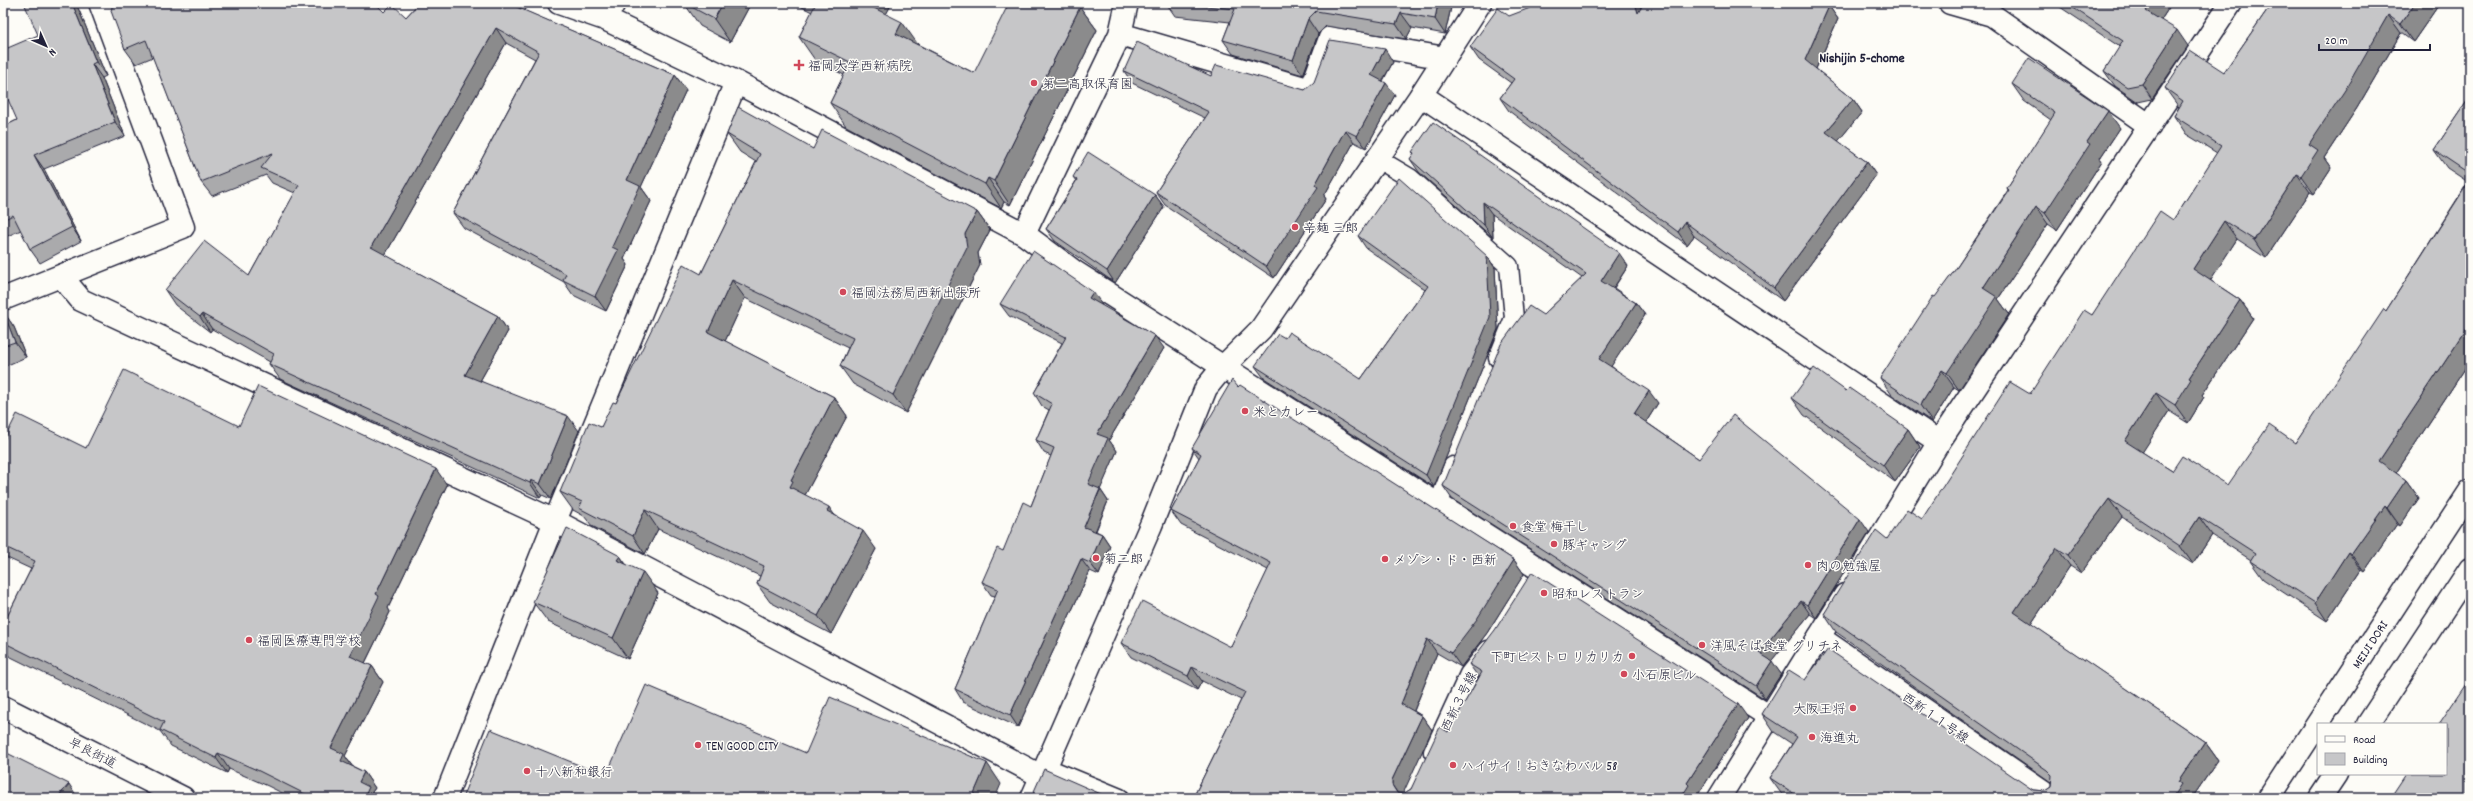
<svg xmlns="http://www.w3.org/2000/svg" width="2473" height="801" viewBox="0 0 2473 801" font-family="Dekko,'Klee One',sans-serif">
	<style>
		.lines { fill: none; stroke-linecap: round; stroke-linejoin: round }
		.service-casing { stroke: #22223b; stroke-width: 21 }
		.minor-casing { stroke: #22223b; stroke-width: 25 }
		.tertiary-casing { stroke: #22223b; stroke-width: 25 }
		.service { stroke: #fdfcf7; stroke-width: 18 }
		.minor { stroke: #fdfcf7; stroke-width: 22 }
		.tertiary { stroke: #fdfcf7; stroke-width: 22 }
		.wall { fill: #aaaaac; stroke: #22223b }
		.shaded-wall { fill: #8b8b8c; stroke: #22223b }
		.building { fill: #c6c6c8; stroke: #22223b }
		.poi-dot { fill: #d1495b; stroke: #fdfcf7; stroke-width: 1.5 }
		.labels { text-anchor: middle; stroke-width: 3; stroke-linejoin: round; paint-order: stroke }
		.poi-label { font-size: 13px; fill: #22223b; stroke: #fdfcf7; text-anchor: start }
		.street-label { font-size: 13px; fill: #22223b; stroke: #fdfcf7 }
		.neighbourhood-label { font-size: 14px; font-weight: bold; fill: #22223b; stroke: #fdfcf7 }
	</style>
	<rect width="100%" height="100%" fill="#fdfcf7"/>
	<filter id="ink" filterUnits="userSpaceOnUse"><feTurbulence type="fractalNoise" baseFrequency=".025" numOctaves="2"/><feDisplacementMap in="SourceGraphic" scale="8" xChannelSelector="R" yChannelSelector="G"/><feConvolveMatrix kernelMatrix="1 2 1 2 8 2 1 2 1" color-interpolation-filters="sRGB"/></filter>
	<g filter="url(#ink)">
		<g class="lines">
			<!-- service casing -->
			<g class="service-casing">
				<path id="service" d="M1378,159L1410,178L1509,266L1514,318L1498,358
					M1438,505L1453,466
					M1433,752L1469,674L1488,650
					M1045,767L1120,798"/>
			</g>
			<!-- minor casing -->
			<g class="minor-casing">
				<path id="minor" d="M559,3L605,19L736,82L1024,234L1075,272L1770,717
					M1950,3L1992,15L2150,126
					M605,19L614,3
					M1120,34L1311,90L1330,38L1445,58
					M1421,95L1939,442
					M1024,234L1120,34L1127,3
					M61,276L81,300L555,521L1041,776
					M3,299L183,227L100,3
					M1819,637L2053,798
					M445,798L555,521L736,82"/>
			</g>
			<!-- tertiary casing -->
			<g class="tertiary-casing">
				<path id="tertiary" d="M1866,561L1939,442L2231,3
					M3,707L183,798
					M2368,724L2470,569
					M1032,798L1151,525L1206,388L1224,366L1261,329L1421,95L1480,3
					M1719,798L1845,595
					M2269,798L2470,491
					M2320,798L2336,774"/>
			</g>
			<!-- service -->
			<use href="#service" class="service"/>
			<!-- minor -->
			<use href="#minor" class="minor"/>
			<!-- tertiary -->
			<use href="#tertiary" class="tertiary"/>
		</g>
		<!-- wall -->
		<path class="wall" d="M3,3H11L3,7Z
			M76,3L106,76L102,78L125,136L44,169L81,241L40,263L30,249L21,230L3,238V127L17,120L38,35Z
			M113,3L384,12L406,17L419,3H528L525,11L675,75L686,90L641,187L651,201L624,259L628,265L606,311L573,295L564,282L464,228L453,213L535,59L506,43L385,255L498,316L508,331L480,381L579,431L551,499L542,495L540,498L280,379L269,364L270,362L212,329L210,332L175,305L165,290L249,276L295,193L272,183L266,175L212,196L201,182L153,57L136,64L125,49Z
			M684,3H751L730,42L700,26Z
			M794,3H892L886,14L919,45L974,73L1080,7L1097,30L1010,205L1004,202L1001,208L846,126L830,103L844,75L815,60L799,37L812,12Z
			M1166,3H1452L1445,34L1412,28L1406,39L1326,26L1318,34L1303,75L1233,54L1223,40L1230,22L1175,16Z
			M2054,3H2172L2161,20L2188,46L2152,99L2138,102L2115,86L2104,71L2120,47Z
			M2272,3H2440L2413,42L2401,33L2357,108L2324,158L2331,168L2314,194L2310,192L2266,258L2237,239L2210,280L2240,300L2253,318L2202,395L2204,397L2188,423L2169,411L2142,452L2172,471L2228,485L2295,443L2386,311L2468,182L2447,168L2434,150L2470,97V361L2396,473L2406,480L2419,498L2400,526L2397,524L2364,572L2361,570L2327,621L2263,579L2250,561L2251,560L2212,535L2193,564L2122,517L2081,573L2070,566L2031,624L2205,742L2218,760L2192,798H1786L1783,796L1770,778L1792,744L1774,732L1762,714L1805,680L2033,790L2045,791L2051,787V782L1836,632L1824,614L1887,539L1922,519L2030,394L2092,315L2173,220L2217,153L2186,134L2174,116L2179,107L2178,106L2165,88L2224,72Z
			M1829,6L1838,19L1816,69L1853,99L1862,112L1838,141L1867,162L1876,175L1783,301L1694,236L1687,245L1509,111L1500,98L1511,83L1479,60L1470,47L1641,9Z
			M1393,62L1383,81L1395,95L1366,148L1354,142L1324,196L1326,199L1274,278L1165,205L1156,192L1205,118L1132,83L1124,71L1211,76L1305,90Z
			M2012,84L2120,128L2100,158L2102,161L2057,230L2048,224L1998,299L2009,314L1959,390L1954,387L1932,422L1892,395L1880,378L1955,270L2008,190L2007,188L2051,120L2024,101Z
			M727,134L813,149L977,212L990,230L978,253L980,265L906,413L853,384L840,366L848,348L745,298L725,341L834,397L847,416L805,495L835,515L876,549L831,634L770,602L757,584L760,576L658,529L645,554L592,526L584,516L573,510L560,492L601,427L616,403L701,274L756,162L740,152Z
			M1412,152L1628,266L1614,288L1636,303L1645,315L1611,366L1658,403L1646,422L1699,459L1869,532L1816,618L1810,614L1771,661L1781,674L1765,699L1452,499L1443,486L1543,315L1582,278L1492,214L1493,238L1419,172L1410,159L1414,154Z
			M1073,177L1155,195L1164,207L1115,283L1055,241L1046,229L1076,181Z
			M1358,236L1487,256L1495,268L1498,329L1434,487L1264,378L1255,366L1361,379L1425,290L1366,248Z
			M1000,304H1102L1101,305L1164,348L1109,440L1117,451L1100,489L1108,501L1096,531L1102,534L1110,546L1099,575L1090,571L1018,727L963,702L955,689L995,596L991,595L982,582L1003,551L1031,506L1051,456L1044,453L1036,440L1049,410L1042,406L1034,393L1062,343L1009,316Z
			M3,311L14,327L26,357L3,367Z
			M1238,387L1514,560L1524,574L1487,633L1461,667L1437,653L1414,711L1422,716L1432,730L1402,794H1403L1411,789L1448,732L1479,678L1469,664L1748,718L1697,796L1193,798L1241,700L1202,681L1197,690L1131,657L1121,643L1231,647L1268,570L1181,525L1171,511L1199,458L1192,448Z
			M1792,398L1908,429L1920,447L1895,482L1804,415Z
			M239,426L447,485L388,608L390,612L365,663L372,666L383,682L345,756L352,766L364,772L375,788L372,792L376,798H292L268,786L229,769L227,773L171,746L160,731L7,655L3,649V625L31,569L3,556V436L4,439L86,448Z
			M620,556L626,564L658,593L628,659L548,622L533,602Z"/>
		<!-- shaded-wall -->
		<path class="shaded-wall" d="M72,3H76L106,76L96,62Z
			M513,3H528L522,20L512,5Z
			M723,3H751L730,42L714,19Z
			M864,3H892L880,26Z
			M1438,3H1452L1445,34L1435,19Z
			M1635,3H1639L1648,26L1638,13Z
			M2151,3H2172L2157,26L2146,11Z
			M2415,3H2440L2413,42L2400,24Z
			M1829,6L1838,19L1814,73L1805,60Z
			M1080,7L1097,30L1010,205L994,181Z
			M1401,13L1412,28L1406,39L1396,24Z
			M2388,15L2401,33L2357,108L2324,158L2331,168L2314,194L2301,176L2309,144Z
			M1308,19L1318,34L1303,75L1293,60Z
			M902,22L919,46L896,34Z
			M496,28L506,43L381,262L371,247Z
			M2177,30L2188,46L2152,99L2142,84Z
			M1385,49L1393,62L1379,87L1371,75Z
			M92,64L102,78L125,136L115,122Z
			M675,75L686,90L641,187L651,201L624,259L628,265L606,311L595,296L612,247L627,180Z
			M1386,83L1395,95L1366,148L1357,136Z
			M1853,99L1862,112L1835,145L1826,132Z
			M2108,111L2120,128L2100,158L2102,161L2057,230L2045,213L2087,142Z
			M1345,130L1354,142L1324,196L1326,199L1274,278L1266,266L1315,185Z
			M34,155L44,169L81,241L72,227Z
			M1867,162L1876,175L1783,301L1774,288Z
			M2297,174L2310,192L2266,258L2254,240Z
			M988,178L1004,202L1001,208L985,184Z
			M1155,195L1164,207L1115,283L1107,271Z
			M1483,202L1492,214L1493,238L1484,225Z
			M2036,207L2048,224L1998,299L2009,314L1959,390L1947,373L1983,288Z
			M977,212L990,230L978,253L980,265L906,413L893,395L965,234Z
			M2224,221L2237,239L2206,287L2193,269Z
			M1685,222L1694,236L1687,245L1678,232Z
			M1619,253L1628,266L1610,293L1601,281Z
			M1487,256L1495,268L1498,329L1434,487L1426,475Z
			M732,280L745,298L721,350L708,332Z
			M1093,292L1102,304L1098,310L1089,298Z
			M2240,300L2253,318L2202,395L2204,397L2188,423L2175,405L2189,378Z
			M1636,303L1645,315L1608,371L1599,359Z
			M3,311L14,327L26,357L15,342Z
			M202,314L212,329L210,332L200,317Z
			M498,316L508,331L475,390L465,375Z
			M2470,324V361L2392,479L2379,461Z
			M1155,336L1164,348L1109,440L1117,451L1097,497L1088,484L1097,434Z
			M1942,370L1954,387L1932,422L1920,405Z
			M1649,391L1658,403L1643,427L1634,414Z
			M2156,393L2169,411L2138,459L2125,441Z
			M834,397L847,416L804,497L790,487L791,480Z
			M568,416L579,431L551,499L540,484Z
			M1908,429L1920,447L1895,482L1883,465Z
			M436,469L447,485L388,608L390,612L361,671L350,656L376,594Z
			M531,480L542,495L540,498L530,483Z
			M2406,480L2419,498L2400,526L2387,508Z
			M1100,489L1108,501L1092,539L1084,527Z
			M2109,499L2122,517L2081,573L2068,555Z
			M2385,506L2397,524L2364,572L2351,554Z
			M829,507L842,526L827,511Z
			M645,510L658,529L645,554L633,536Z
			M2199,517L2212,535L2193,564L2180,546Z
			M1860,519L1869,532L1816,618L1807,605Z
			M863,531L876,549L831,634L818,616Z
			M1102,534L1110,546L1099,575L1090,563Z
			M2057,548L2070,566L2027,630L2014,612Z
			M2348,552L2361,570L2327,621L2315,603Z
			M620,556L634,577L617,560Z
			M1081,559L1090,571L1018,727L1010,715Z
			M1514,560L1524,574L1487,633L1461,667L1451,653Z
			M643,572L658,593L628,659L613,638Z
			M1801,601L1810,614L1768,665L1759,653Z
			M1427,639L1437,653L1411,718L1401,704Z
			M1772,661L1781,674L1765,699L1756,686Z
			M372,666L383,682L345,756L355,770L352,776L331,748Z
			M1192,667L1202,681L1197,690L1188,676Z
			M1738,704L1748,718L1697,796L1698,798H1681L1687,783Z
			M1422,716L1432,730L1401,798L1392,785V780Z
			M2205,742L2218,760L2192,798H2172L2178,782Z
			M218,753L229,769L227,773L216,758Z
			M987,763L1001,784L995,798H972Z
			M364,772L375,788L372,792L376,798H364L359,782Z
			M69,784L78,798H57Z"/>
		<!-- building -->
		<path class="building" d="M24,3H72L96,62L92,64L115,122L34,155L72,227L30,249L13,215L3,220V127L17,120L3,88V50L38,35Z
			M113,3H375L384,12L392,4L406,17L419,3H513L512,5L675,75L627,180L640,186L612,247L618,250L595,296L563,280L566,274L453,213L539,52L496,28L371,247L498,316L465,375L568,416L540,484L531,480L530,483L269,364L274,354L202,314L200,317L165,290L204,241L249,276L299,185L261,168L273,153L201,182L146,40L125,49L111,11Z
			M684,3H723L714,19Z
			M816,3H864L902,22L896,34L974,73L1009,3H1072L1080,7L994,181L988,178L985,184L830,103L850,62L799,37Z
			M1176,3H1438L1435,19L1401,13L1396,24L1316,11L1308,19L1293,60L1223,40L1235,9Z
			M1543,3H1635L1638,13L1644,3H1821L1829,6L1805,60L1853,99L1826,132L1867,162L1774,288L1685,222L1678,232L1500,98L1514,79L1470,47L1498,8L1509,16Z
			M2066,3H2151L2146,11L2177,30L2142,84L2127,87L2104,71L2123,41Z
			M2272,3H2415L2400,24L2388,15L2345,90L2309,144L2318,150L2301,176L2297,174L2254,240L2224,221L2193,269L2240,300L2189,378L2191,379L2175,405L2156,393L2125,441L2172,471L2182,456L2228,485L2269,425L2295,443L2384,309L2386,311L2470,180V324L2379,461L2406,480L2387,508L2385,506L2351,554L2348,552L2315,603L2250,561L2255,553L2199,517L2180,546L2109,499L2068,555L2057,548L2014,612L2205,742L2178,782L2181,784L2172,798H1801L1770,778L1797,737L1762,714L1789,670L1805,680L1828,649L2033,790L2045,791L2051,787L2052,775L2047,770L1824,614L1876,530L1887,539L1907,509L1922,519L2010,382L2030,394L2084,310L2092,315L2160,211L2173,220L2221,146L2174,116L2183,101L2165,88L2190,50L2224,72Z
			M1330,40L1385,49L1371,75L1386,83L1357,136L1345,130L1315,185L1318,187L1266,266L1156,192L1209,112L1124,71L1137,42L1211,76L1216,65L1305,90L1314,82Z
			M2029,58L2108,111L2087,142L2090,144L2045,213L2036,207L1983,288L1997,297L1947,373L1942,370L1920,405L1880,378L1933,296L1935,297L1955,270L2009,190L2007,188L2055,113L2012,84Z
			M2470,97V174L2434,150Z
			M738,107L813,149L822,130L977,212L965,234L967,247L893,395L840,366L853,338L732,280L708,332L834,397L791,480L793,481L790,487L829,507L827,511L863,531L818,616L757,584L764,566L645,510L633,536L579,508L582,502L560,492L589,422L601,427L613,402L616,403L683,264L701,274L760,154L727,134Z
			M1433,122L1619,253L1601,281L1636,303L1599,359L1649,391L1634,414L1699,459L1733,415L1860,519L1807,605L1801,601L1759,653L1772,661L1756,686L1443,486L1501,344L1529,306L1543,315L1586,274L1483,202L1484,225L1410,159L1414,153L1412,152Z
			M1088,152L1155,195L1107,271L1046,229L1077,180L1073,177Z
			M1399,178L1487,256L1490,317L1426,475L1255,366L1278,334L1285,338L1289,332L1361,379L1428,286L1358,236Z
			M1033,251L1093,292L1089,298L1155,336L1097,434L1108,438L1088,484L1100,489L1084,527L1102,534L1090,563L1081,559L1010,715L955,689L998,589L982,582L997,548L1003,551L1023,502L1031,506L1054,448L1036,440L1052,404L1034,393L1066,337L1000,304Z
			M3,311L15,342L3,346Z
			M1814,368L1846,391L1849,388L1908,429L1883,465L1792,398Z
			M124,370L239,426L258,386L436,469L376,594L379,596L350,656L372,666L331,748L344,754L341,761L364,772L359,782L369,787L364,798H313L257,770L218,753L216,758L160,730L164,722L3,642V625L35,561L3,546V442L17,414L86,448Z
			M1232,380L1238,387L1240,385L1514,560L1477,619L1451,653L1427,639L1401,704L1422,716L1392,780V785L1397,793L1403,794L1411,789L1440,727L1448,732L1482,672L1469,664L1495,630L1532,572L1738,704L1687,783L1689,785L1681,798H1193L1245,692L1192,667L1188,676L1121,643L1142,601L1231,647L1271,563L1171,511L1201,454L1192,448Z
			M567,528L620,556L617,560L643,572L613,638L533,602Z
			M2470,678V798H2390L2406,774H2446V724H2439Z
			M646,685L806,753L830,697L987,763L972,798H462L490,729L606,776Z
			M3,751L69,784L57,798H3Z
			M1044,769L1110,798H1031Z"/>
	</g>
	<!-- markers -->
	<g class="poi-dot">
		<path d="M797 59h4v4h4v4h-4v4h-4v-4h-4v-4h4z"/>
		<circle cx="1034" cy="83" r="4"/>
		<circle cx="1295" cy="227" r="4"/>
		<circle cx="843" cy="292" r="4"/>
		<circle cx="1245" cy="411" r="4"/>
		<circle cx="1513" cy="526" r="4"/>
		<circle cx="1554" cy="544" r="4"/>
		<circle cx="1096" cy="558" r="4"/>
		<circle cx="1385" cy="559" r="4"/>
		<circle cx="1808" cy="565" r="4"/>
		<circle cx="1544" cy="593" r="4"/>
		<circle cx="249" cy="640" r="4"/>
		<circle cx="1702" cy="645" r="4"/>
		<circle cx="1632" cy="656" r="4"/>
		<circle cx="1624" cy="674" r="4"/>
		<circle cx="1853" cy="708" r="4"/>
		<circle cx="1812" cy="737" r="4"/>
		<circle cx="698" cy="745" r="4"/>
		<circle cx="1453" cy="765" r="4"/>
		<circle cx="527" cy="771" r="4"/>
	</g>
	<g class="labels">
		<!-- poi labels -->
		<g class="poi-label">
			<text x="808" y="70">福岡大学西新病院</text>
			<text x="1042" y="88">第二高取保育園</text>
			<text x="1303" y="232">辛麺 三郎</text>
			<text x="851" y="297">福岡法務局西新出張所</text>
			<text x="1253" y="416">米とカレー</text>
			<text x="1521" y="531">食堂 梅干し</text>
			<text x="1562" y="549">豚ギャング</text>
			<text x="1104" y="563">菊二郎</text>
			<text x="1393" y="564">メゾン・ド・西新</text>
			<text x="1816" y="570">肉の勉強屋</text>
			<text x="1552" y="598">昭和レストラン</text>
			<text x="257" y="645">福岡医療専門学校</text>
			<text x="1710" y="650">洋風そば食堂 グリチネ</text>
			<text x="1624" y="661" text-anchor="end">下町ビストロ リカリカ</text>
			<text x="1632" y="679">小石原ビル</text>
			<text x="1845" y="713" text-anchor="end">大阪王将</text>
			<text x="1820" y="742">海進丸</text>
			<text x="706" y="750">TEN GOOD CITY</text>
			<text x="1461" y="770">ハイサイ！おきなわバル 58</text>
			<text x="535" y="776">十八新和銀行</text>
		</g>
		<!-- street labels -->
		<g class="street-label">
			<text transform="translate(2369 644) rotate(-57)" y="5">MEIJI DORI</text>
			<text transform="translate(1458 701) rotate(-64)" y="5">西新３号線</text>
			<text transform="translate(1936 717) rotate(35)" y="5">西新１１号線</text>
			<text transform="translate(93 752) rotate(27)" y="5">早良街道</text>
		</g>
		<!-- neighbourhood labels -->
		<g class="neighbourhood-label">
			<text x="1862" y="62">Nishijin 5-chome</text>
		</g>
	</g>
	<!-- margin -->
	<rect width="2473" height="801" fill="none" stroke="#fdfcf7" stroke-width="16"/>
	<rect x="8" y="8" width="2457" height="785" fill="none" stroke="#22223b" stroke-width="1.5" filter="url(#ink)"/>
	<!-- legend -->
	<rect x="2317" y="723" width="130" height="52" fill="#fdfcf7" stroke="#a5a5ac"/>
	<rect x="2325" y="736" width="20" height="6" fill="#fdfcf7" stroke="#a5a5ac"/>
	<text x="2353" y="743" font-size="12" fill="#22223b">Road</text>
	<rect x="2325" y="753" width="20" height="12" fill="#c6c6c8" stroke="#a5a5ac"/>
	<text x="2353" y="763" font-size="12" fill="#22223b">Building</text>
	<!-- north arrow -->
	<g transform="translate(46 46) rotate(135)" stroke="#fdfcf7" stroke-width="3" paint-order="stroke">
	<path d="M0-3L7 15L0 10L-7 15Z" fill="#22223b"/>
	<text y="-6" font-size="11" font-weight="bold" text-anchor="middle" fill="#22223b">N</text>
	</g>
	<!-- scale -->
	<path d="M2319 44v6h111v-6" fill="none" stroke="#22223b" stroke-width="2"/>
	<text x="2325" y="44" font-size="12" fill="#22223b" stroke="#fdfcf7" stroke-width="3" paint-order="stroke">20 m</text>
</svg>
